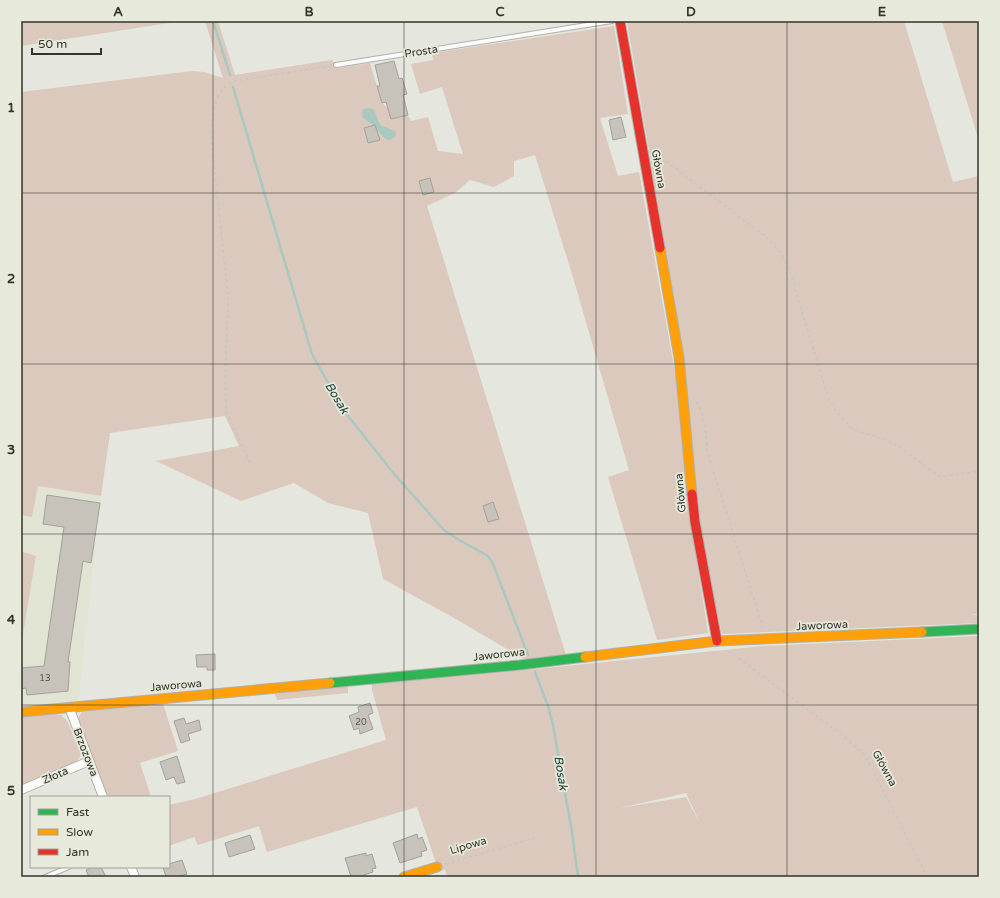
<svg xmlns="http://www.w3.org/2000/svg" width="1000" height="898" viewBox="0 0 1000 898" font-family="'Varela Round',sans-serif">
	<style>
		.built { fill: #e1e4d2 }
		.green { fill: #dbc9be; fill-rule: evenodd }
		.water { fill: #a8c8c0 }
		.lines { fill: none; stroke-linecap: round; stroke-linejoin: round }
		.stream { stroke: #a8c8c0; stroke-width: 2.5 }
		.building { fill: #c7c3ba; stroke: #a2a19b }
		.lane-casing { stroke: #b0b1aa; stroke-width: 6 }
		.street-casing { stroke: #b0b1aa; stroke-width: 10 }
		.fast-casing { stroke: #b0b1aa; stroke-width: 11 }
		.slow-casing { stroke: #b0b1aa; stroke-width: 11 }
		.jam-casing { stroke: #b0b1aa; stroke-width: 11 }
		.path { stroke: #c6c7c3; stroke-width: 1.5; stroke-dasharray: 3 3; stroke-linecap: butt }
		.lane { stroke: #fbfbfa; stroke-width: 4 }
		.street { stroke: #fbfbfa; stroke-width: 8 }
		.fast { stroke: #30b455; stroke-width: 9 }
		.slow { stroke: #ff9f0a; stroke-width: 9 }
		.jam { stroke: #e5322d; stroke-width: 9 }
		.grid { fill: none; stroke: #32342d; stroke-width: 1; stroke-opacity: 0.55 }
		.labels { text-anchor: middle; stroke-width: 3.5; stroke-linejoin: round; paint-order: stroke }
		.number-label { font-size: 9px; fill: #575850 }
		.street-label { font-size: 11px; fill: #32342d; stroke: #e7eada }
		.water-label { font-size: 12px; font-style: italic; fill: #143e38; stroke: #e7eada }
		.neatline { fill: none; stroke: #32342d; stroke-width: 1.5 }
		.grid-label { font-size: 13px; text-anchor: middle; font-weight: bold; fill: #32342d }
	</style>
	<rect width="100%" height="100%" fill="#e5e6de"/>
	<!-- built -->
	<path class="built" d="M38,486L101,496L78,702L21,706V646L36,556L21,551V515L32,517Z"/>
	<!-- green -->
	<path class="green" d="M21,21H182L21,46Z
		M205,21H218L235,75L332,60L338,68L370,63L382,103L388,108L391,119L408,115L411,121L428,117L438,151L463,154L442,87L420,94L411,64L433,60L432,53L614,26L628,114L600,118L618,176L639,172L675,372L689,512L708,633L657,640L608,477L629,470L572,274L535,155L514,161V176L494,187L470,180L455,193L427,206L566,655L524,659L454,618L383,579L368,513L328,503L294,483L241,501L156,461L239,446L225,416L110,433L101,496L38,486L32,517L21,515V92L192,71L204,72L223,78Z
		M627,21H904L953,182L979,176V614L970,615H979V623L722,634L703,550L684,358Z
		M942,21H979V141Z
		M21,551L36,556L21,646Z
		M979,636V877H447L445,869L439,872L417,807L267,852L259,826L198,845L194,837L169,846V805L195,799L386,740L372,690V684L536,669L763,646ZM686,793L700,823L686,797L620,808Z
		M348,685V693L277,700L275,694Z
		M163,704L178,751L140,763L151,797H108L78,723V718L82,712Z
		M50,713L61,715L67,721L81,754L80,757L74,764L21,786V717Z"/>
	<!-- water -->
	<path class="water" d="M368,108L374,109L379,123L382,126L395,131L396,135C393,139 390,141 385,139L376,128L375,125H373L363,118L362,112L364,109Z"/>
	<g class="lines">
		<!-- stream -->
		<path class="stream" d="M213,21L230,75
			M233,87L312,354L331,388L348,416L395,475L444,530L459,540L488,556L493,564L528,655
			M535,672L548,706L553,725L572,832L578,877"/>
	</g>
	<!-- building -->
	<path class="building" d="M394,61L399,79L402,78L407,94L403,95L408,115L391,119L386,102L382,103L377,86H380L375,65Z
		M621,117L626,137L613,140L609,120Z
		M375,125L380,140L368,143L364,128Z
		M430,178L434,192L423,195L419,181Z
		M47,495L100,503L91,563L83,561L68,662H70L68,691L27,695L26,688L21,689V668L44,666L64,527L43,524Z
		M493,502L499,519L488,522L483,506Z
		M215,654V670H207V667H197L196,655Z
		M370,703L373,713L368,715L373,729L360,734L359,728L354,730L349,716L359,712L358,707Z
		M184,718L186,724L199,720L201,730L188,734L190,740L181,743L174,721Z
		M177,756L185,782L177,784L174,777L166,780L160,762Z
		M417,834L418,839L422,837L427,850L421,852L422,856L400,863L393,843Z
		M250,835L255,849L229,857L225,843Z
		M366,853V856L372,854L376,868L372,869L373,872L358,877H351L345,858Z
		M182,860L187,874L177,877H166L163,867H169V864Z
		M92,867H101L106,877H89L86,870Z"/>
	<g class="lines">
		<!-- lane casing -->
		<g class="lane-casing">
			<path id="lane" d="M336,65L612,21
				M45,877L69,867"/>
		</g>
		<!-- street casing -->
		<g class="street-casing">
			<path id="street" d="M69,707L103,797
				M21,790L89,761
				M131,867L135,877"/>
		</g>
		<!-- fast casing -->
		<g class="fast-casing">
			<path id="fast" d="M922,632L979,629
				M330,683L520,665L585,657"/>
		</g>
		<!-- slow casing -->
		<g class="slow-casing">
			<path id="slow" d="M660,248L679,357L692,494
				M585,657L717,641L922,632
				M21,712L330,683
				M404,877L437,867"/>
		</g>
		<!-- jam casing -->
		<g class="jam-casing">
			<path id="jam" d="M620,21L660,248
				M692,494L695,522L717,641"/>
		</g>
		<!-- path -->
		<path class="path" d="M654,148L661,157L767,238L782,254L790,272L828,397L835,410L850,427L860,432L882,438L901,448L940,477L979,471
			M693,397C705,411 706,433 707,451L763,628
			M250,463L226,411L225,381L228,295L211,135C213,116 213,88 235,81L330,66
			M729,651L842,735L865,755L927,877
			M446,864L538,837"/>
		<!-- lane -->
		<use href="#lane" class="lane"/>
		<!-- street -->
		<use href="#street" class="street"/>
		<!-- fast -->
		<use href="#fast" class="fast"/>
		<!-- slow -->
		<use href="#slow" class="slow"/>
		<!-- jam -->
		<use href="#jam" class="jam"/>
	</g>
	<!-- grid -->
	<path class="grid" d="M213,21V877M404,21V877M596,21V877M787,21V877M21,193H979M21,364H979M21,534H979M21,705H979"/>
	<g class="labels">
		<!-- number labels -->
		<g class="number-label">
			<text x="45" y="681">13</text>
			<text x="361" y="725">20</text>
		</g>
		<!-- street labels -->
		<g class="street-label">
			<text transform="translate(421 51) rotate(-9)" y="4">Prosta</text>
			<text transform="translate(659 169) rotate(80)" y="4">Główna</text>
			<text transform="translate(680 493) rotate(-95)" y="4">Główna</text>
			<text transform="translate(822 625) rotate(-3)" y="4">Jaworowa</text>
			<text transform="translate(499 654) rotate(-6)" y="4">Jaworowa</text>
			<text transform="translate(176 685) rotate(-5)" y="4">Jaworowa</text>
			<text transform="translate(86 752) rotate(69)" y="4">Brzozowa</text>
			<text transform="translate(885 768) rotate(61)" y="4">Główna</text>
			<text transform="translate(55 775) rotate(-23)" y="4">Złota</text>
			<text transform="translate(468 845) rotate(-17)" y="4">Lipowa</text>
		</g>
		<!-- water labels -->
		<g class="water-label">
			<text transform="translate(337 398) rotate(59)" y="4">Bosak</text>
			<text transform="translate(561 773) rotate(81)" y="4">Bosak</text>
		</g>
	</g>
	<!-- border -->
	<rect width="1000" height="898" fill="none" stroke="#e7eada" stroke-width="44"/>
	<!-- legend -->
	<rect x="30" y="796" width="140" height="72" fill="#e7eada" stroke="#9fa195"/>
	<rect x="38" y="809" width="20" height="6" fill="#30b455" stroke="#9fa195"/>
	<text x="66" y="816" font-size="12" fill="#32342d">Fast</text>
	<rect x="38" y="829" width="20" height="6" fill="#ff9f0a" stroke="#9fa195"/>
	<text x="66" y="836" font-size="12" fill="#32342d">Slow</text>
	<rect x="38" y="849" width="20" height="6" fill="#e5322d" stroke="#9fa195"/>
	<text x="66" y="856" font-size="12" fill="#32342d">Jam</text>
	<!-- scale -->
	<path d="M32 48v6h69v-6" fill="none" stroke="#32342d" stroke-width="2"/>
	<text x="38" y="48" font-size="12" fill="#32342d" stroke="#e7eada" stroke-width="3" paint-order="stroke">50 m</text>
	<rect x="22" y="22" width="956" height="854" class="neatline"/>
	<g class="grid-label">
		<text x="118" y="16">A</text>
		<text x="309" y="16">B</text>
		<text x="500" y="16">C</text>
		<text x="691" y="16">D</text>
		<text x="882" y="16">E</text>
		<text x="11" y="112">1</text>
		<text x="11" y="283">2</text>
		<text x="11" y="454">3</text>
		<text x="11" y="624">4</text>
		<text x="11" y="795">5</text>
	</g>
</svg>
